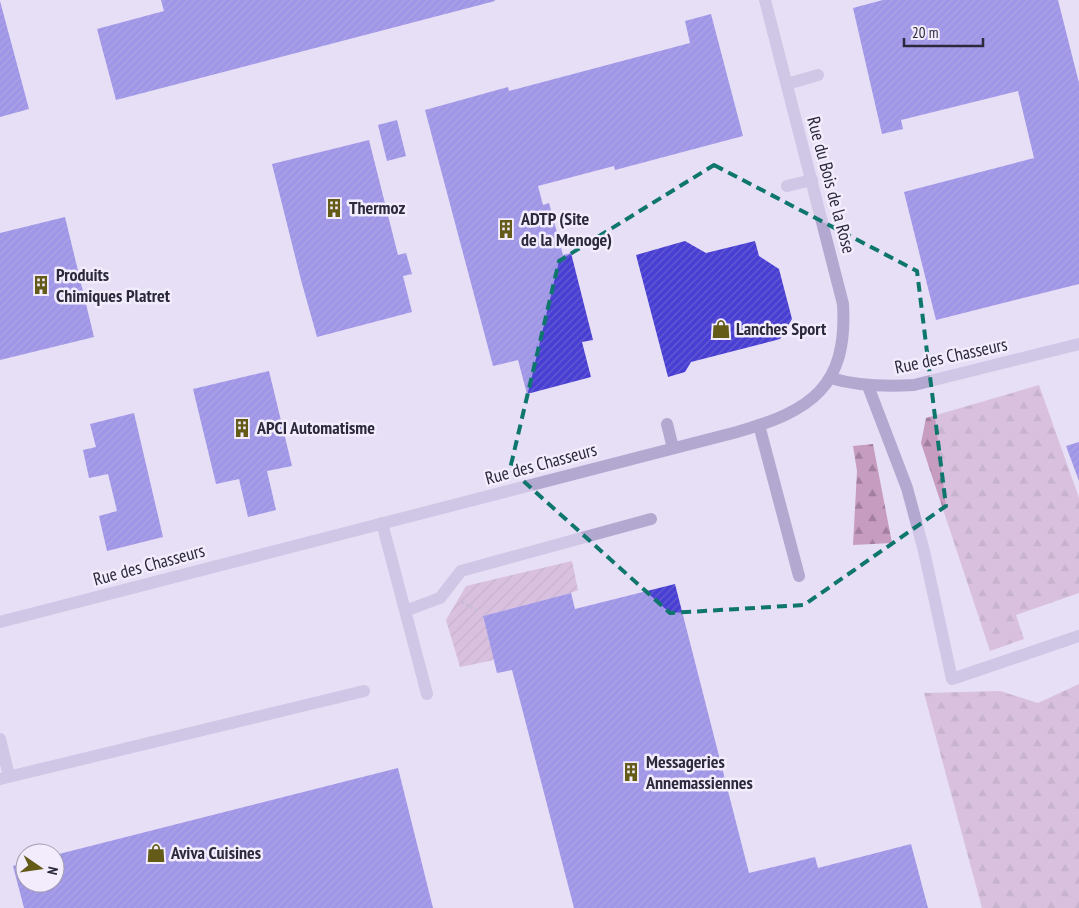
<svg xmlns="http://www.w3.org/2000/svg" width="1079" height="908" viewBox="0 0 1079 908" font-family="'PT Sans Narrow',sans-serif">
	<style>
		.forest { fill: url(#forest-firs) }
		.garden { fill: url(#garden-furrows) }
		.building { fill: url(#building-hatch) }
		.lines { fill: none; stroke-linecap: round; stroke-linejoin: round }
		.path { stroke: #9d92bc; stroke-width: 3; stroke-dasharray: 2.5 2.5; stroke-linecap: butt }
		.service { stroke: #b3a8d0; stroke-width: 12 }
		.minor { stroke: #b3a8d0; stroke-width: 12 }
		.marked { fill: none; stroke: #0f766e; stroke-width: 4; stroke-dasharray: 10 6; stroke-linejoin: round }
		.labels { text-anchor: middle; stroke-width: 5; stroke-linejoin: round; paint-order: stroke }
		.street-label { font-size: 18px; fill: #2c293c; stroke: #f2ecfc }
		.poi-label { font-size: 18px; font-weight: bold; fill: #2c293c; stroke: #f2ecfc; text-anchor: start }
	</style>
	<defs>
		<pattern id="forest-firs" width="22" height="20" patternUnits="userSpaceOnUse" patternTransform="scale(1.25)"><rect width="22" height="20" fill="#c79cc1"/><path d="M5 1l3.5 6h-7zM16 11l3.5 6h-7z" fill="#a27f9e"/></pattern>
		<pattern id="garden-furrows" width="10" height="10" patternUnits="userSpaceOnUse" patternTransform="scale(1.25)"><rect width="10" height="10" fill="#c79cc1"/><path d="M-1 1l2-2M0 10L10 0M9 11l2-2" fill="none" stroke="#a27f9e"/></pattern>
		<pattern id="building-hatch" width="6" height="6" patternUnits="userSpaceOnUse" patternTransform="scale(1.25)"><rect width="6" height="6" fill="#483ed4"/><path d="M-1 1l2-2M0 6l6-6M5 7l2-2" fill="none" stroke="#665ed0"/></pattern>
	</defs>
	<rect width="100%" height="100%" fill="#e7dff6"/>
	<!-- forest -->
	<path class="forest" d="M1039,385L1079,498V593L1016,615L1024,639L990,651L921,443L926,418Z
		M873,444L892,543L853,545L857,471L853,446Z
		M1079,684V908H982L924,693L1000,691L1038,703Z"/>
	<!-- garden -->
	<path class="garden" d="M572,561L578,590L571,593L483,616L494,660L460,667L446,620L466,586Z"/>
	<!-- building -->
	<path class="building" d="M161,0H495V1L116,100L97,29L164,11Z
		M883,0H1058L1079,83V284L936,320L904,192L1034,158L1018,91L901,120L903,129L882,134L853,8Z
		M0,1L29,109L0,117Z
		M711,14L743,136L615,170L614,166L538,186L543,205L549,203L563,255L571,253L593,340L582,342L591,377L527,394L518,360L493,366L425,110L508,87L509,91L690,43L685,21Z
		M397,120L406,156L387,161L378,125Z
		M369,140L398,255L406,253L412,274L403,276L412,312L317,337L301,280L272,164Z
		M65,217L94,337L0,360V233Z
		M685,241L706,253L755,241L759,256L779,269L792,319L780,339L691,362L685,372L668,377L636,255Z
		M269,371L292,466L267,471L276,510L248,517L239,479L216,484L193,389Z
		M134,413L163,537L107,551L99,516L117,511L108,474L89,478L83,450L96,447L90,424Z
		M1079,442V481L1066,446Z
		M675,584L749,873L815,857L818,868L911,844L928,908H574L512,670L497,673L483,616L571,593L575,609Z
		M398,768L433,908H24L13,866L25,863V883H55V855Z"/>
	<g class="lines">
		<!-- path -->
		<path class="path" d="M462,602L478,611"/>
		<!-- service -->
		<path class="service" d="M787,84L818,75
			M787,186L812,180
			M868,386L907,488L924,551L952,679L1079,636
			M667,424L673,448
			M759,425L799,576
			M382,523L427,694
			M405,611L440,598L461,571L651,519
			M0,739L9,776
			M0,779L364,691"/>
		<!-- minor -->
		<path class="minor" d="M830,378C858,386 884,387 914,385L1079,344
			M0,622L737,432C811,411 848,387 843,304L765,0"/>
	</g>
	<!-- marked area -->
	<path d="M0 0H1079V908H0ZM714,165L917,271L946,506L804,605L670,613L510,469L559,261Z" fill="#e7dff6" fill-opacity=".55" fill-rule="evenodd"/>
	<path class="marked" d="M714,165L917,271L946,506L804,605L670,613L510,469L559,261Z"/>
	<!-- icons -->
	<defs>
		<g id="building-bare" transform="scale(1.5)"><path d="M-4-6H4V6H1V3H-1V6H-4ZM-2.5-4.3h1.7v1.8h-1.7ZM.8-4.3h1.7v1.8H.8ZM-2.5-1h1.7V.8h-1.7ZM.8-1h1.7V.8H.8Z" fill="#645b19" stroke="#f2ecfc" stroke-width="2.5" paint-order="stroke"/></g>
		<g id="shop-bare" transform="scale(1.5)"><path d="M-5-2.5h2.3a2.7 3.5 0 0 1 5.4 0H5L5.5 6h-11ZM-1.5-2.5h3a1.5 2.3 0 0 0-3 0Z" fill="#645b19" stroke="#f2ecfc" stroke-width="2.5" paint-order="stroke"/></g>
	</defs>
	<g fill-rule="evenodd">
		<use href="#building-bare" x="334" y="208"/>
		<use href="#building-bare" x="506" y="229"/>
		<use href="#building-bare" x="41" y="285"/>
		<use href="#shop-bare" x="721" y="329"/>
		<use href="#building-bare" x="242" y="428"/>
		<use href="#building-bare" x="631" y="772"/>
		<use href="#shop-bare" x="156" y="853"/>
	</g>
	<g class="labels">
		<!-- street labels -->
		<g class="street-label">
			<text transform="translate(831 185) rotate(75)" y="6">Rue du Bois de la Rose</text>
			<text transform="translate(951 356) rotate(-12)" y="6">Rue des Chasseurs</text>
			<text transform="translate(541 464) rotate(-15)" y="6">Rue des Chasseurs</text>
			<text transform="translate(149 565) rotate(-15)" y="6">Rue des Chasseurs</text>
		</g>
		<!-- poi labels -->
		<g class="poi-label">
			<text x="349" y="214">Thermoz</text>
			<text x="521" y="225">ADTP (Site<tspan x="521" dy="21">de la Menoge)</tspan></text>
			<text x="56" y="281">Produits<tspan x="56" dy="21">Chimiques Platret</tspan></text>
			<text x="736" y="335">Lanches Sport</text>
			<text x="257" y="434">APCI Automatisme</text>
			<text x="646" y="768">Messageries<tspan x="646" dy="21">Annemassiennes</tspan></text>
			<text x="171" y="859">Aviva Cuisines</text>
		</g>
	</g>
	<!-- north arrow -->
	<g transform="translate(40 868) rotate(103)"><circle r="24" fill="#f2ecfc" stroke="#a39eaf"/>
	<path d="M0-4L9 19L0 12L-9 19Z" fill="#645b19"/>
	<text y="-8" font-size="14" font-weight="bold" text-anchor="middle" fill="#2c293c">N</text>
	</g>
	<!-- scale -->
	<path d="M904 38v8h79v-8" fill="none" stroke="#2c293c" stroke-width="2.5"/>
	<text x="912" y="38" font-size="15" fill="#2c293c" stroke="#f2ecfc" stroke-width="4" paint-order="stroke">20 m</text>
</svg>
